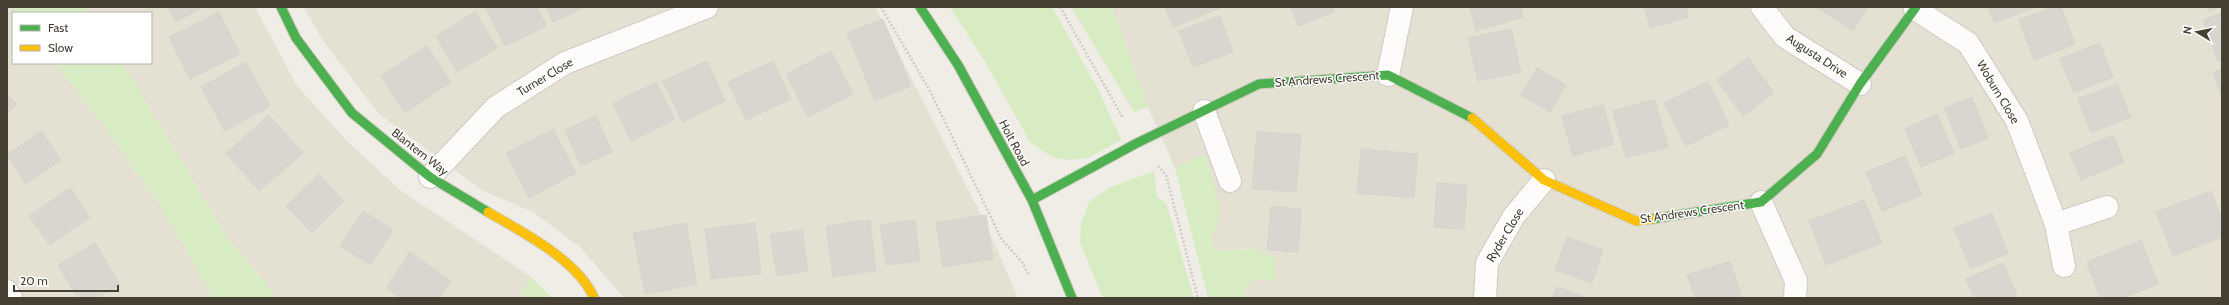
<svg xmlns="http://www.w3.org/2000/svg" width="2229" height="305" viewBox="0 0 2229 305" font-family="Cabin,sans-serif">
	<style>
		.residential { fill: #e4e1d3 }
		.green { fill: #d7ecc3 }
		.building { fill: #d8d6cf; stroke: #d7d4cc }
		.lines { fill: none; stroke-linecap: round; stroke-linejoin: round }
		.street-casing { stroke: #cdcbc4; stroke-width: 24 }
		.fast-casing { stroke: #cfccbc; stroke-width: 11 }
		.slow-casing { stroke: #cfccbc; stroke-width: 11 }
		.path { stroke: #cdcbc6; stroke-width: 2.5; stroke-dasharray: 2 2; stroke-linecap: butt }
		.street { stroke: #fdfcfb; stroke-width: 22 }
		.fast { stroke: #4caf50; stroke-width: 9 }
		.slow { stroke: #ffc107; stroke-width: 9 }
		.labels { text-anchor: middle; stroke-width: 3; stroke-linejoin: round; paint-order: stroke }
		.street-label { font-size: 12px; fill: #454032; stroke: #fff }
	</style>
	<rect width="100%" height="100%" fill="#efede6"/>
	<!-- residential -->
	<path class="residential" d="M7,7H14L18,13H13V63H55L105,127L161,206L214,298H7Z
		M85,7H255L297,86L346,140L400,190L530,276L519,298H278L228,239L122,63H151V13H90Z
		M304,7H875L989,231L1018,298H624L580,247L533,212L483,191L379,114L323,41Z
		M1112,7H2222V298H1246L1244,289L1253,280L1252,249L1214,251L1210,232L1205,155L1175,168L1148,107Z"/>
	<!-- green -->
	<path class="green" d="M14,7H85L90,13H18Z
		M950,7H1052L1098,89L1121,140L1088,158L1068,160L1052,157L1030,142L986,63Z
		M1071,7H1112L1148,107L1134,112Z
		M55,63H122L228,239L278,298H214L161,206L105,127Z
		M1205,154L1220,207L1217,230L1210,232L1214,251L1252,249L1275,257V279L1253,280L1244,289L1246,298H1208L1175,168Z
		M1154,171L1157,197L1166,203L1194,298H1103L1080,243L1081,224L1089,202L1111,187Z
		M530,276L552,298H519Z"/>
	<!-- building -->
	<path class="building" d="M168,7H203L176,22Z
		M491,7H537L546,26L505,46L486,9Z
		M546,7H585L553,22Z
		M1165,7H1220V8L1173,27Z
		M1291,7H1332L1334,12L1298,26Z
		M1470,7H1520L1523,17L1476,31Z
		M1644,7H1686L1689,17L1650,28Z
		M1816,7H1868L1853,31Z
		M1988,7H2036L1994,23Z
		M2052,7H2061L2075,44L2034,60L2019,20Z
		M2207,7H2219L2209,11Z
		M219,12L240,54L190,79L169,37Z
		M475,12L497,48L457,72L436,36Z
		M2222,13V60L2218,62L2203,20Z
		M1220,16L1233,52L1193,67L1179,31Z
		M883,19L911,86L875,101L847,33Z
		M1511,29L1521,72L1478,81L1468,38Z
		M2100,43L2113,77L2074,93L2060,59Z
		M427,46L451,82L405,113L381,76Z
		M831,51L853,94L808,117L786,74Z
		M1748,57L1774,93L1743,116L1717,80Z
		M707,61L725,101L682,122L663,81Z
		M773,61L791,99L746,120L728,82Z
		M246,62L270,106L225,131L201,87Z
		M1537,68L1566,85L1550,112L1521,95Z
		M2222,69V97L2213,72Z
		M1708,81L1729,125L1686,146L1664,103Z
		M656,82L675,119L631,141L613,103Z
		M2117,84L2131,117L2091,133L2078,99Z
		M7,95L17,104L7,114Z
		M1972,97L1988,138L1961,149L1944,108Z
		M1655,99L1668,147L1626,158L1613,111Z
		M1603,105L1614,144L1573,156L1562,116Z
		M1937,114L1954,153L1921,167L1905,129Z
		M269,115L303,153L259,191L226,153Z
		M596,116L612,152L581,166L565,130Z
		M553,129L576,173L529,198L506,153Z
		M41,131L61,160L26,184L7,155Z
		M1257,131L1301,135L1296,192L1252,189Z
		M2113,135L2124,162L2081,180L2070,153Z
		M1361,149L1418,154L1414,198L1357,193Z
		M1905,156L1922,195L1882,211L1866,172Z
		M319,174L344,201L312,233L286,206Z
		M1437,183L1467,185L1464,229L1434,227Z
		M70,188L90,217L50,245L29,216Z
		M2211,191L2222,219V237L2173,256L2156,212Z
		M1864,200L1882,243L1826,265L1809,221Z
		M1271,206L1301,209L1298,252L1267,250Z
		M363,211L393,230L370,265L340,246Z
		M1992,213L2008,253L1971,269L1954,228Z
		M986,215L993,259L943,267L936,223Z
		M870,220L876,271L833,277L826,226Z
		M915,220L920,261L886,265L880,225Z
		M686,223L697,284L645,294L633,233Z
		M755,223L761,274L711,279L705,229Z
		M802,230L808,271L777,276L770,234Z
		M1567,237L1603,250L1592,283L1555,270Z
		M2141,240L2158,284L2123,298H2100L2087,262Z
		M95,243L120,285L96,298H78L58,265Z
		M410,252L451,281L440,298H400L386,288Z
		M1730,261L1742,298H1695L1687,275Z
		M2003,263L2018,298H1974L1966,279Z
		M1557,287L1588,298H1552Z"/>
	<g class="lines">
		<!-- street casing -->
		<g class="street-casing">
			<path id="street" d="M1762,7L1785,37L1860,84
				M1915,9L1968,43L2017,121L2056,224L2064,266
				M1388,75L1402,7
				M1204,111L1230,181
				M430,177L496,107L565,63L707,7
				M1761,202L1796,281L1795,298
				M2056,224L2107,207
				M7,291L11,298
				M1485,298L1487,263L1514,216L1544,180"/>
		</g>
		<!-- fast casing -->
		<g class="fast-casing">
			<path id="fast" d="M281,7L296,38L352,113L430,177L488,212
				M920,7L958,65L1032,200L1072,298
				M1032,200L1137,143L1259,84L1388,75L1472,118
				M1652,219L1761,202L1817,154L1860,84L1916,7"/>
		</g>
		<!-- slow casing -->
		<g class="slow-casing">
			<path id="slow" d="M1472,118L1544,180L1636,221L1652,219
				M488,212C522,232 578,260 594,298"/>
		</g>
		<!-- path -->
		<path class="path" d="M881,7L930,91L1002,240L1022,262L1028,274
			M1060,7L1123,118
			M1158,166L1166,175L1198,298"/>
		<!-- street -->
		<use href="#street" class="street"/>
		<!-- fast -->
		<use href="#fast" class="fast"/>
		<!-- slow -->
		<use href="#slow" class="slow"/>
	</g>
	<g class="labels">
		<!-- street labels -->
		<g class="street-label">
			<text transform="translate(1817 56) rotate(33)" y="4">Augusta Drive</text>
			<text transform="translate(545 77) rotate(-31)" y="4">Turner Close</text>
			<text transform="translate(1327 79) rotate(-4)" y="4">St Andrews Crescent</text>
			<text transform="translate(1998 92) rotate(59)" y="4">Woburn Close</text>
			<text transform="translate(1014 143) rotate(62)" y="4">Holt Road</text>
			<text transform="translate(420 152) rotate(38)" y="4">Blantern Way</text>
			<text transform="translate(1692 212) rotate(-8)" y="4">St Andrews Crescent</text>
			<text transform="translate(1505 235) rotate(-59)" y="4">Ryder Close</text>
		</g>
	</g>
	<!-- border -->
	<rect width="2229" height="305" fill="none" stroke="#454032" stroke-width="16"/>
	<!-- legend -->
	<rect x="12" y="12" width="140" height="52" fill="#ffffff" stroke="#b5b3ad"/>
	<rect x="20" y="25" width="20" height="6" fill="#4caf50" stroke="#b5b3ad"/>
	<text x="48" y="32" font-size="12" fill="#454032">Fast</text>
	<rect x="20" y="45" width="20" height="6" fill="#ffc107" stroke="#b5b3ad"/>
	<text x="48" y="52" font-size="12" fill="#454032">Slow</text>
	<!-- north arrow -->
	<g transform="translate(2197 32) rotate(280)" stroke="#ffffff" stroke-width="3" paint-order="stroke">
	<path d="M0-3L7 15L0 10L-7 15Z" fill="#454032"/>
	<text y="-6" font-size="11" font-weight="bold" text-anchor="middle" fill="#454032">N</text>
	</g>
	<!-- scale -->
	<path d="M14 285v6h104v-6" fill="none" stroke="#454032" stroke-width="2"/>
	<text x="20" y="285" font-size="12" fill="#454032" stroke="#ffffff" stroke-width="3" paint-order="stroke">20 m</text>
</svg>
